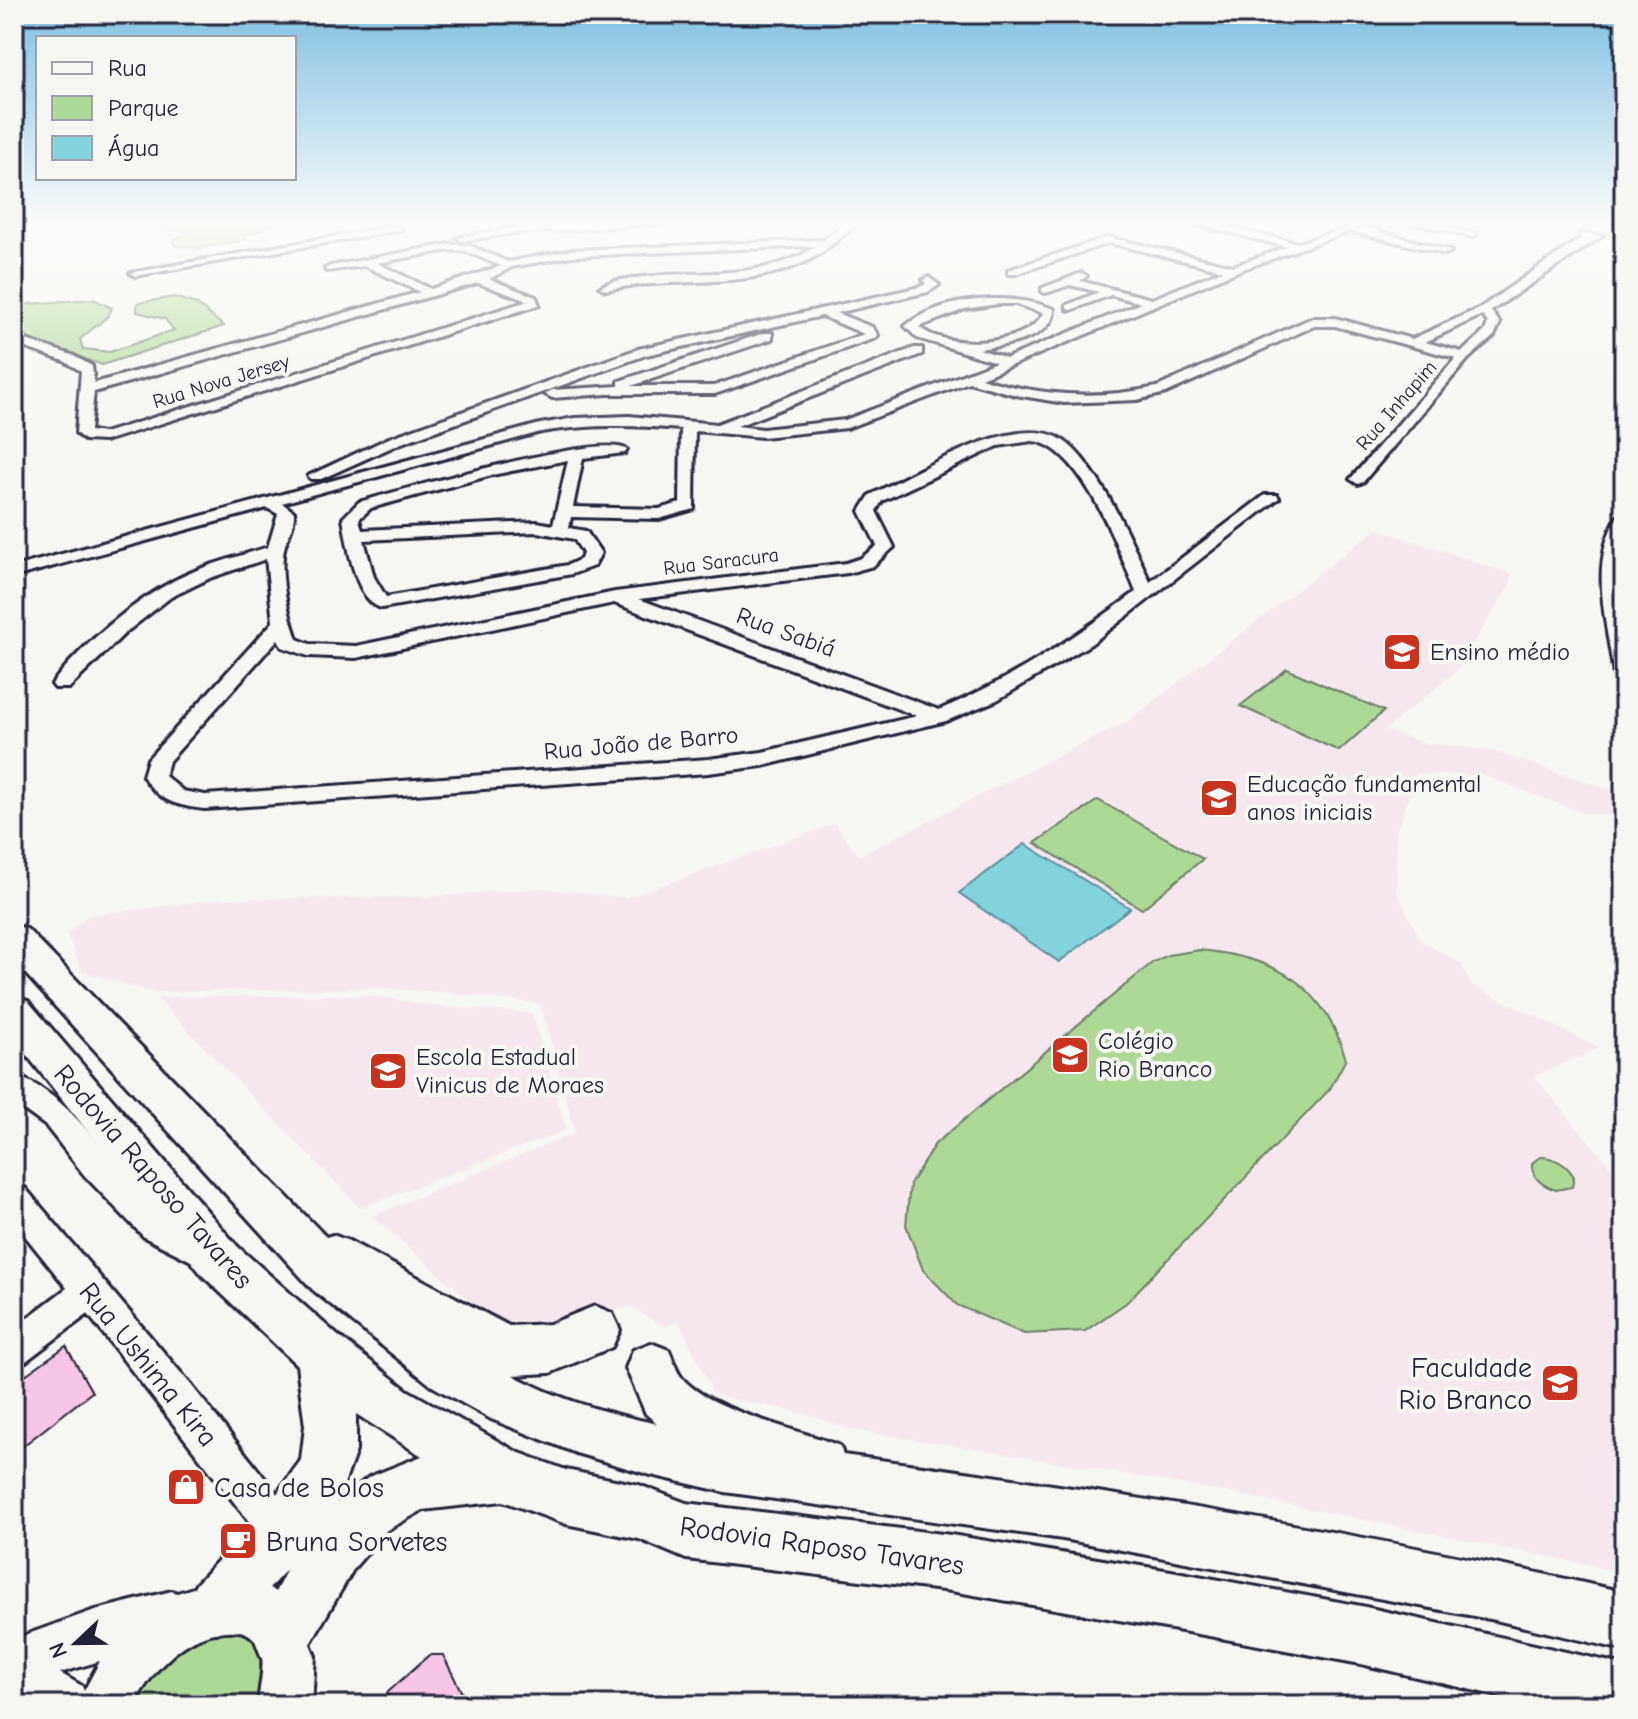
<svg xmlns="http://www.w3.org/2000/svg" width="1638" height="1719" viewBox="0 0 1638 1719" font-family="'Comic Neue',sans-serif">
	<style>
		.built { fill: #f6e7ee }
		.green { fill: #aed895; stroke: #687d68; stroke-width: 2 }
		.water { fill: #82d3db; stroke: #5c8c9b; stroke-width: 2 }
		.building { fill: #f7c5e6; stroke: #22223b; stroke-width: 2 }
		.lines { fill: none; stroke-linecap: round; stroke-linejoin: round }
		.minor-casing { stroke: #22223b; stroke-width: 6 }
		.major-casing { stroke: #22223b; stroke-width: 6 }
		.highway-casing { stroke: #22223b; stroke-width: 6 }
		.minor { fill: #f6f6f2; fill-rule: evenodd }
		.major { fill: #f6f6f2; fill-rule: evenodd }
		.highway { fill: #f6f6f2; fill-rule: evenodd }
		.labels { text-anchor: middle; stroke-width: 8; stroke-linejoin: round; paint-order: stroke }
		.far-street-label { font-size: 20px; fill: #22223b; stroke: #f6f6f2 }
		.street-label { font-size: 24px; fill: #22223b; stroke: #f6f6f2 }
		.poi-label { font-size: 24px; fill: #22223b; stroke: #f6f6f2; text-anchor: start }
		.near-street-label { font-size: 28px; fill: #22223b; stroke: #f6f6f2 }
		.near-poi-label { font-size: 28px; fill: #22223b; stroke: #f6f6f2; text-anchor: start }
	</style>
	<rect width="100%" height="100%" fill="#f6f6f2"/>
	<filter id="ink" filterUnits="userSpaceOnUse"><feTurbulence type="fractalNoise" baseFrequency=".0125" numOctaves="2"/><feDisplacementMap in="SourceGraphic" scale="16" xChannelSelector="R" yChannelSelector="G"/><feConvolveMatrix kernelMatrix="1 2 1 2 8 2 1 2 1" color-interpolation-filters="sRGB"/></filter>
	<g filter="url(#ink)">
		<!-- built -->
		<path class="built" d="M1377,529L1511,574L1510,585L1455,672L1385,730L1424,743L1488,750L1624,794V816L1583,813L1483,775L1416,774L1396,833L1397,893L1421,941L1461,963L1471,985L1600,1048L1534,1076L1624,1183V1572L1226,1492L998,1452L851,1430L806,1414L714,1395L679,1321L664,1327L631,1307L506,1332L372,1216L575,1133L541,1004L441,992L376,988L151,992L82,971L67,933L90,915L222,899L426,897L541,888L626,898L835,824L859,856L1128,721Z
			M366,995L442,1007L532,1013L566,1130L360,1208L156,997Z"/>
		<!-- green -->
		<path class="green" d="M170,223H275L245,236V240L201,248L174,245L173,240L194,232L159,229Z
			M174,297L196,304L224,326L102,365L29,339L23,334L14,333V305L93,299L112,308L108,316L80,339L83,349L110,352L174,330L165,319L137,312V303Z
			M1287,669L1384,711L1339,751L1240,706Z
			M1098,800L1203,859L1142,909L1035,843Z
			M1200,950C1277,958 1323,983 1346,1059L1330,1089L1126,1303L1085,1331L1024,1334L957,1305L923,1270L906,1225L910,1184L935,1144L1153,962L1168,955Z
			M1540,1157C1554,1157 1567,1164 1574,1177L1572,1187L1556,1190C1543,1186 1531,1178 1532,1163Z
			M214,1625L264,1627L273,1705H131L167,1656Z"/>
		<!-- water -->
		<path class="water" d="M1025,844L1130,908L1059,962L959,893Z"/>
		<!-- building -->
		<path class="building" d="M66,1346L92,1392L14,1453V1383Z
			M429,1655H443L468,1705H393L387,1693Z"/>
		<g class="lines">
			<!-- minor casing -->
			<g class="minor-casing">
				<path id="minor" d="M595,223H675L515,233L462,241L457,238L515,227Z
					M845,223H857C842,237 825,252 807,261C747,291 671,276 606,290L600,287C611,280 629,279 642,277C699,270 766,281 816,246L572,256L512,267L489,279L536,297L539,305L105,441L84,440L76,433L81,371L64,361L14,344V336L72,355L92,366L94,383L420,292L365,266L326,271L325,269L330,266L449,244L471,246L508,262L572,250L824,240ZM449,250L465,251L501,266L431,289L377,263ZM478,283L528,301L104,433L90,431L94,392Z
					M1190,223H1210L1298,243L1356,225L1451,251L1446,254L1350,231L1238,271L981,378C1039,396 1097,400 1157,387L1312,318H1335L1412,339L1480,308L1581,238L1579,233L1602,236L1491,311L1500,323L1494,336L1468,359L1363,482L1358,484L1350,479L1353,476L1456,358L1335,326H1314L1166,393L1137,400L1064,403L1016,395L969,382L847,428L763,437L695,431L694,509L659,519L571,517L569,528L586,531L601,553L594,566L572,574L382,608C355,602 347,542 343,518L359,502C398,491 604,431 627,450L625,453L583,458L573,507L659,509L680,503L681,429C633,425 589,424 541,432L282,503L294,512C295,526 287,536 284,549C279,577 288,613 297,639L310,644L356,646L615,592L846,563L861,558L877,546L860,511L870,495C915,474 1011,413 1059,438C1095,457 1133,544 1150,582L1265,495H1277L1279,498L1091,644L997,700L946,721L762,766L708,773L205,809C177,806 158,801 143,776L148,759L273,622L266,559L210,578L171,597L125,633L69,688H55L52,684C79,647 133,602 175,580C204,565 237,557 268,547L278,514L267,508L14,577V567L540,424L575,418L629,416L717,424L914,348H922V354L737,426L763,429L845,420L996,362L917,338L905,326C942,296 1011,292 1054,309C1055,339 1002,346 979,349L1007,358L1141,303L1111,295L1071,310L1067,309V305L1099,292L1070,285L1046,293L1042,292V288L1082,273L1087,276L1080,281L1152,299L1223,270L1109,243L1016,274H1008V270L1108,237L1233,266L1287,247ZM998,304H1015L1043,313C1028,347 945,350 919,327L965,309ZM1482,315L1488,323L1485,331L1462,352L1425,342ZM1032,441C1081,444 1119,551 1136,592C1074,638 1011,680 939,710L639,599L848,573L873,566L894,547L876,511L882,501L998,446ZM568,460L553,525L537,522L362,530L359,519L371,508L492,475ZM537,532L574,539L583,553L581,559L568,565L386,597L374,577L364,540ZM614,603L917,716L762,752L708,759L205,795L183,791L165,776L169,761L278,639L282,647L308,656L356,658Z
					M1414,223H1435L1477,234L1472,237Z
					M398,225L401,230L135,276L130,273Z
					M928,277L939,285L928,292L836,313L872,327L878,335L876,338L715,394H607L552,398L545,394L552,390L619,386V381L764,333H772V339L631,386H714L864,334L822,316L646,355L399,444L321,479H311L308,476L389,438L638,349L920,287L926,284L923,280Z
					M1624,514L1619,574L1624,619V681L1614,675C1607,623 1588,563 1618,516Z
					M14,1075C81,1098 111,1176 166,1216C183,1229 206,1230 215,1250L211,1261L199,1265L144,1237L85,1176L46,1126L14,1103Z
					M14,1184L25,1188L192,1386L296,1518L302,1532L296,1546L282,1552L268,1546L88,1314L26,1361L14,1366V1328L67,1288L14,1222Z"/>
			</g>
			<!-- major casing -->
			<g class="major-casing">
				<path id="major" d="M222,1579L253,1581L271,1589L294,1605L315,1656L312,1705H258C259,1690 264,1671 262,1656C260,1643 251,1632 238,1631C192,1627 154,1666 134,1705H14V1639L92,1611L172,1591L177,1593ZM100,1661L84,1691L82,1686L60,1673Z"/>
			</g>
			<!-- highway casing -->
			<g class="highway-casing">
				<path id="highway" d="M14,925L27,929L326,1237L333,1235L349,1241L509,1326L550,1324L595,1306L612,1313L620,1330L612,1347L550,1373L513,1375C556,1399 610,1414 658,1424L646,1414L626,1368L633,1350L651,1343L669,1350C673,1359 676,1371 682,1378C710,1411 798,1429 840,1446L843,1455C1105,1490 1366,1533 1624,1592V1650L1495,1620L1063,1539L725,1492L651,1475L576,1453L491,1419L432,1386L313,1290L14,961Z
					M14,996L28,1001L237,1246L337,1335L407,1390L517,1452L566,1470L639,1485L686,1503L951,1535L1171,1571L1361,1606L1624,1665V1705H1536L1361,1664L1171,1629L951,1591L686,1559L639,1539L566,1524L503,1501L423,1510L387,1530L354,1568L303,1656L282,1664L261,1656L253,1635L287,1569L236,1624L216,1633L196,1624L187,1604L196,1584L264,1512L301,1460L305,1426L297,1365L203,1276L14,1039ZM356,1414L422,1456L369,1477L337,1503L356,1451Z"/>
			</g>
			<!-- minor -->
			<use href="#minor" class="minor"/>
			<!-- major -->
			<use href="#major" class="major"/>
			<!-- highway -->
			<use href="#highway" class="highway"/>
		</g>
	</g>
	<!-- sky -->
	<linearGradient id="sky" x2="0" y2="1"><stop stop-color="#7fc0e3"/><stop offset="0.48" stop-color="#fbfbf9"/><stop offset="1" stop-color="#fbfbf9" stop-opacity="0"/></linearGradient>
	<rect width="1638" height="464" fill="url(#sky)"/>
	<!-- icons -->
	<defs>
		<g id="school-square" transform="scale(2)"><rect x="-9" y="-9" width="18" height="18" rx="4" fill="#c8321e" stroke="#f6f6f2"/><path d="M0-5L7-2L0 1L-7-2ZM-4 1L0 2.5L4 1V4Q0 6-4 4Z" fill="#fff"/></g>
		<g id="university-square" transform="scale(2)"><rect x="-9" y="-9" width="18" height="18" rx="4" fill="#c8321e" stroke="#f6f6f2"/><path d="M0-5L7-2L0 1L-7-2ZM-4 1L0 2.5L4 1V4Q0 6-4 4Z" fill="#fff"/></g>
		<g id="shop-square" transform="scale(2)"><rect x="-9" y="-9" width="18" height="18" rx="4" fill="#c8321e" stroke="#f6f6f2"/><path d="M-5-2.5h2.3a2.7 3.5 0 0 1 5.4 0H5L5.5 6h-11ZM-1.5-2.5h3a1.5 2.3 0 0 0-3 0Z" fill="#fff"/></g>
		<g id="cafe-square" transform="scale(2)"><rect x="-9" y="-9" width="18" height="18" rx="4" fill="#c8321e" stroke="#f6f6f2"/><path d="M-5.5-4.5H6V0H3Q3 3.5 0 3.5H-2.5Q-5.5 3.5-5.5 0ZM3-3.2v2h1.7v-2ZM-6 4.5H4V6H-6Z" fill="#fff"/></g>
	</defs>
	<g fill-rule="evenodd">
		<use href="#school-square" x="1402" y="652"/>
		<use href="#school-square" x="1219" y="798"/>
		<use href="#school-square" x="1070" y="1055"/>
		<use href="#school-square" x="388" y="1071"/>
		<use href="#university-square" x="1560" y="1383"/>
		<use href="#shop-square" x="186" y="1487"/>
		<use href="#cafe-square" x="238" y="1541"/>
	</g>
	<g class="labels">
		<!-- far-street labels -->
		<g class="far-street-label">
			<text transform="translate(221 381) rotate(-17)" y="7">Rua Nova Jersey</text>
			<text transform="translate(1396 405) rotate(-49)" y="7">Rua Inhapim</text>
			<text transform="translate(721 561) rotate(-7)" y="7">Rua Saracura</text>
		</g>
		<!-- street labels -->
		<g class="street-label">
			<text transform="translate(786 632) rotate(20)" y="8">Rua Sabiá</text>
			<text transform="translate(641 743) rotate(-5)" y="8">Rua João de Barro</text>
		</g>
		<!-- poi labels -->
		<g class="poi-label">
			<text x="1430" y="660">Ensino médio</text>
			<text x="1247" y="792">Educação fundamental<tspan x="1247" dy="28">anos iniciais</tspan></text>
			<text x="1098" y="1049">Colégio<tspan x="1098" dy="28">Rio Branco</tspan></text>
			<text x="416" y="1065">Escola Estadual<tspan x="416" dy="28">Vinicus de Moraes</tspan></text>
		</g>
		<!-- near-street labels -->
		<g class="near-street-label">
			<text transform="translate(154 1176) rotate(49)" y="10">Rodovia Raposo Tavares</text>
			<text transform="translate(149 1364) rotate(51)" y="10">Rua Ushima Kira</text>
			<text transform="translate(822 1545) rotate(8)" y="10">Rodovia Raposo Tavares</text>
		</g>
		<!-- near-poi labels -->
		<g class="near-poi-label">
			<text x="1532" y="1377" text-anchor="end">Faculdade<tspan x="1532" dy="32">Rio Branco</tspan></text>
			<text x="214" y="1497">Casa de Bolos</text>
			<text x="266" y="1551">Bruna Sorvetes</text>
		</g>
	</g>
	<!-- margin -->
	<rect width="1638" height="1719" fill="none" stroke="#f6f6f2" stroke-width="48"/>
	<rect x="24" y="24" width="1590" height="1671" fill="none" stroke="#22223b" stroke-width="3" filter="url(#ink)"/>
	<!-- legend -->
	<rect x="36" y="36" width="260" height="144" fill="#f6f6f2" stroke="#a1a1a9" stroke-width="2"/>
	<rect x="52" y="62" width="40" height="12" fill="#f6f6f2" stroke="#a1a1a9" stroke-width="2"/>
	<text x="108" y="76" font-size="24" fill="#22223b">Rua</text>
	<rect x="52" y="96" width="40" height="24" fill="#aed895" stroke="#a1a1a9" stroke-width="2"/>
	<text x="108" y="116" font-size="24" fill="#22223b">Parque</text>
	<rect x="52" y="136" width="40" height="24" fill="#82d3db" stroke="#a1a1a9" stroke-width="2"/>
	<text x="108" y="156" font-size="24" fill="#22223b">Água</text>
	<!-- north arrow -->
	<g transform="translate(76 1643) rotate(248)" stroke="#f6f6f2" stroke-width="6" paint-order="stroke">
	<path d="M0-6L14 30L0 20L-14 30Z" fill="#22223b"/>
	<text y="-12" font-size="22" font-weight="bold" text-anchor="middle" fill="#22223b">N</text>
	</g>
</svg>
